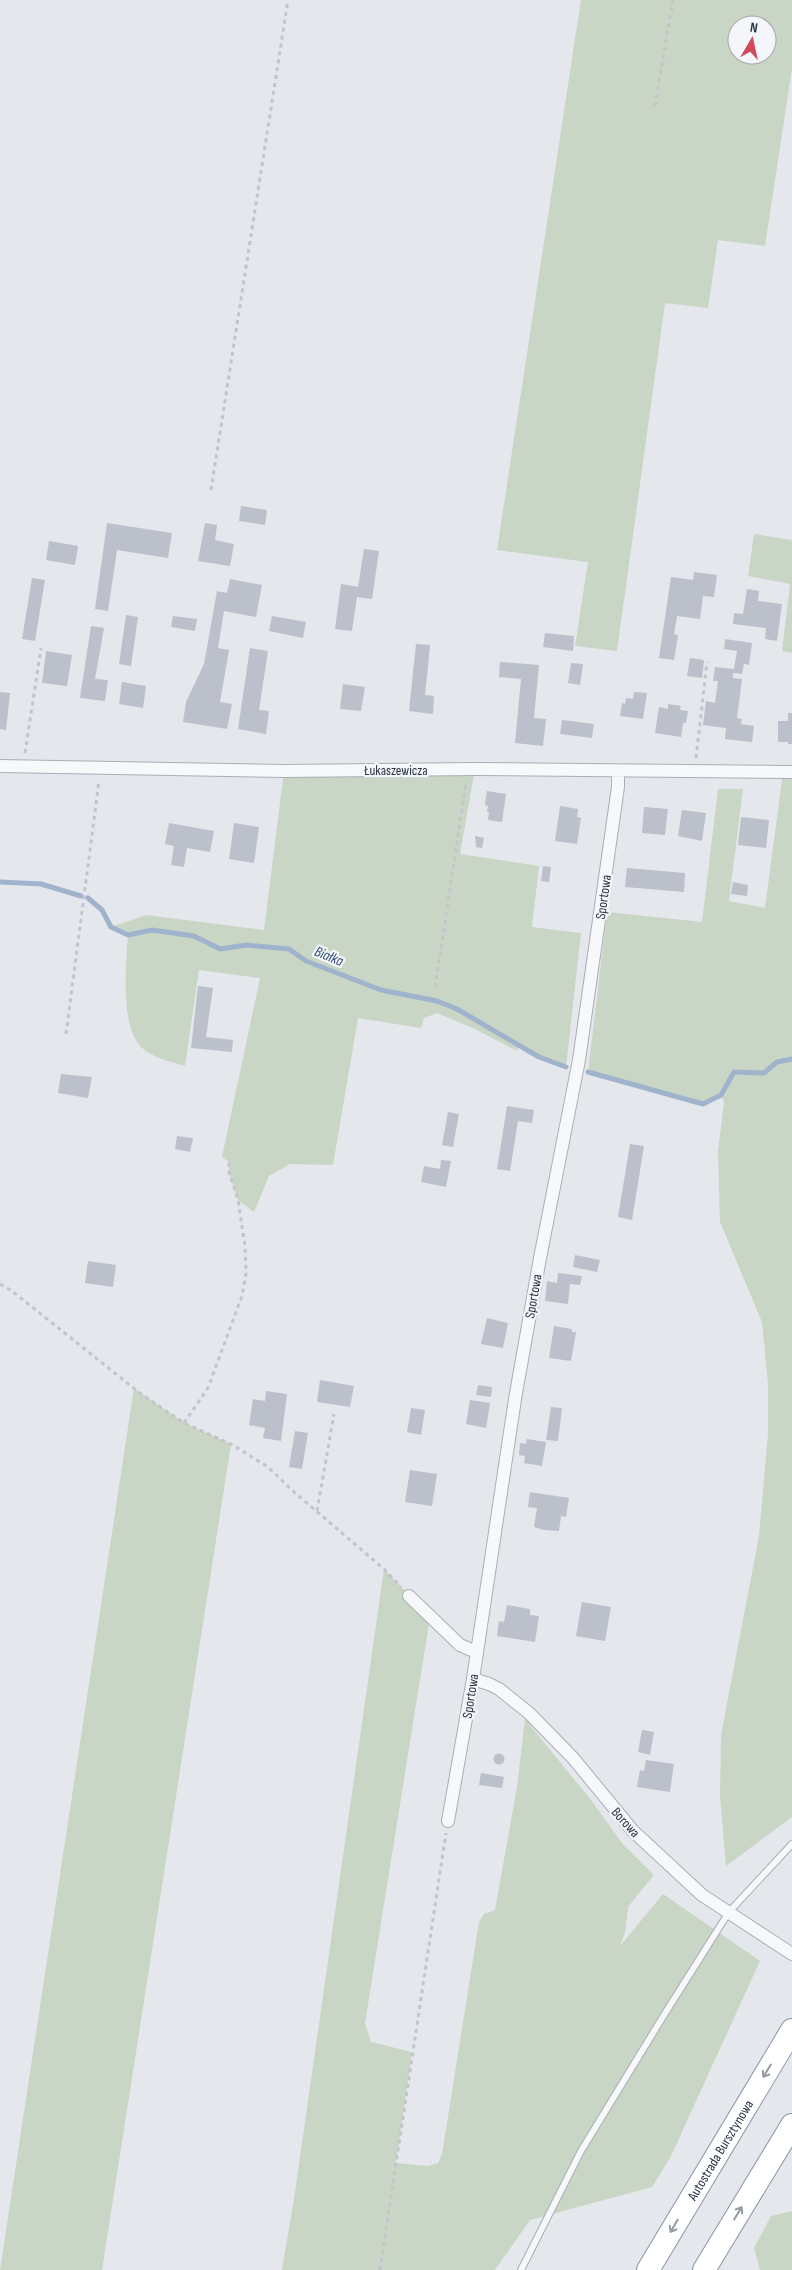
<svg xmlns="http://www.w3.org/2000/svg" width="792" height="2270" viewBox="0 0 792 2270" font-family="'Sofia Sans Condensed',sans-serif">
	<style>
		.green { fill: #c9d6c5; fill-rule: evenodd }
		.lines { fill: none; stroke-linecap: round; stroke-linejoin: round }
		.stream { stroke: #9fb4cc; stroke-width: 5 }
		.building { fill: #bbc0ca }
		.lane-casing { stroke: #a9aeb7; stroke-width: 8 }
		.street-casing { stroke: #a9aeb7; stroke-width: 14 }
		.highway-casing { stroke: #8b94a3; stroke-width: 24 }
		.path { stroke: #c2c5cb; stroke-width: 3; stroke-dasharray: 4 4; stroke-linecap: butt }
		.lane { stroke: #f7f8fa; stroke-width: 6 }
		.street { stroke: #f7f8fa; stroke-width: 12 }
		.highway { stroke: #fff; stroke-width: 22 }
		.oneway { stroke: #959aa2 }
		.labels { text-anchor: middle; stroke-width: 4.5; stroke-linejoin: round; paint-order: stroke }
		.street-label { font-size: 14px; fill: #2b3445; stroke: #f4f6f9 }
		.water-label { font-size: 15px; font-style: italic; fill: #34527a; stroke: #f4f6f9 }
	</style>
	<rect width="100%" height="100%" fill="#e4e7ec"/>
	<!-- green -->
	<path class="green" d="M581,0H792V68L765,246L718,240L708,308L665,303L617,651L575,646L588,562L497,550ZM737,25H767V55H737Z
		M754,534L792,540V653L782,651L790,584L748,576Z
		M475,769L460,854L539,866L532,927L581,933L566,1067L539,1057L519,1045L517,1051L475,1029L437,1013L424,1018L421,1028L358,1018L333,1165L290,1164L269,1176L254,1212L238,1200L229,1172V1162L222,1157L260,978L199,970L185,1066C169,1061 147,1057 137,1042C121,1017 126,964 128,935L111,927L146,915L264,930L284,771Z
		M783,772H792V1817L726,1866L720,1797L721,1735L759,1536L768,1434V1384L762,1322L720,1222L718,1151L724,1102L721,1095L703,1104L588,1072L607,912L702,922L718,789H743L729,901L765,908Z
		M134,1388L184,1423L231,1444L102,2270H0Z
		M384,1569L430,1617L365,2023L371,2042L412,2052L396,2163L428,2166L438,2163L442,2154L479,1922L484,1914L495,1910L517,1787L525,1719L591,1800L622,1843L654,1875L628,1907L625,1933L620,1946L663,1894L760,1961L671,2156L652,2187L530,2220L495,2270H282L294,2199Z
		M792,2211V2270H760L754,2248L771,2216Z"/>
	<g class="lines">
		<!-- stream -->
		<path class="stream" d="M0,882L41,884L81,896
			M88,898L102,910L111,927L128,935L152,930L194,936L220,949L246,945L289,949L306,961L381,990L437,1001L457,1009L539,1057L566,1067
			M588,1072L703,1104L721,1095L734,1072L764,1073L777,1062L792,1059"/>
	</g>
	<!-- building -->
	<path class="building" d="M241,506L267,510L265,525L239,521Z
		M107,523L172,533L168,558L117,550L108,611L95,609Z
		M205,523L217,525L215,540L234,544L230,566L198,561Z
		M49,541L78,546L75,565L46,560Z
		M364,549L379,551L372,599L357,597L352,631L335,629L341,584L358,587Z
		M694,572L717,575L714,597L703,596L700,619L677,616L674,634L678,635L674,660L659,658L671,577L693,580Z
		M32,578L45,580L35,641L22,639Z
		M230,579L262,585L256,617L224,611L218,648L229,650L220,702L232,704L227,729L183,722L186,702L204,664L217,591L227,593Z
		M747,589L759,591L758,601L782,604L777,641L765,639L766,628L733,624L734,613L743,614Z
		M126,615L138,617L131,666L119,664Z
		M173,616L197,619L195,631L171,627Z
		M272,616L306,622L303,638L269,631Z
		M91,626L104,628L95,679L108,680L105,701L80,698Z
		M545,633L574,636L573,651L543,647Z
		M725,639L752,643L749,665L744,664L742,674L733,673V678L742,679L737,718L742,719L741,724L754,726L752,742L725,739L726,728L703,725L706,701L715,703L718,681H713L715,667L734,669L737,651L724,649Z
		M416,644L430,645L425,695L434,696L433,714L409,711Z
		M250,648L268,651L259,710L269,711L266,734L238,729Z
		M46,651L72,655L67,686L42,683Z
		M690,658L704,660L702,678L687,676Z
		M500,662L539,665L534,718L546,719L543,746L515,743L521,679L499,677Z
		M571,663L583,664L580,685L568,683Z
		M122,682L146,686L143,708L119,704Z
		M343,684L365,687L361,711L340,709Z
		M0,692L10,693L6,730L0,729Z
		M634,692L647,693L643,719L620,716L622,703L625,704L626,698L633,699Z
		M668,704L681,706L680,710L688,711L686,723H683L681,737L655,733L659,707L668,709Z
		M788,713H792V744H788V742H778V721H788Z
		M562,720L594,724L592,738L560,734Z
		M487,791L506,794L502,822L488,820L489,812H487L488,806L485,805Z
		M560,806L578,809L577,817L581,818L577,844L555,841Z
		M644,807L668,809L665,835L642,833Z
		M682,810L706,813L702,841L678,836Z
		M741,817L769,820L766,848L738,845Z
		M169,823L214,831L210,852L187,848L184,867L171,865L174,846L165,844Z
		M234,823L259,827L254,863L229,859Z
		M475,836L484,838L482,848L476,847Z
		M543,866L551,867L549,882L541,881Z
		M627,868L685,873L684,892L625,887Z
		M733,882L748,885L747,896L731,894Z
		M198,986L213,988L206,1037L233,1040L232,1052L191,1048Z
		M61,1074L92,1077L88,1098L58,1093Z
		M507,1106L534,1110L532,1123L518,1121L510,1171L497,1169Z
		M448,1112L459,1114L453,1147L442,1145Z
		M177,1136L193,1138L190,1152L175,1149Z
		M630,1144L644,1146L632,1220L618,1217Z
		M441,1160L451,1161L446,1187L421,1182L424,1166L440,1169Z
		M575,1255L600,1260L597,1272L573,1267Z
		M88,1261L116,1265L113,1287L85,1283Z
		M558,1273L582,1276L580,1285L570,1284L568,1304L545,1301L547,1281L557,1283Z
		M487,1318L508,1323L503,1348L481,1344Z
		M554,1326L572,1329V1332H576L571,1361L549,1358Z
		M320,1380L354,1386L350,1407L317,1402Z
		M478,1385L492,1387L491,1397L476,1395Z
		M266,1391L287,1394L281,1441L263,1438L265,1428L249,1425L253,1399L265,1401Z
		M470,1400L490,1403L486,1428L466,1424Z
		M551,1407L562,1408L558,1441L546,1440Z
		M411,1408L425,1410L421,1435L407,1432Z
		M295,1431L308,1433L302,1469L289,1467Z
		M527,1439L546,1442L542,1466L524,1463L525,1456L519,1455L520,1443L526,1444Z
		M410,1470L437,1474L432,1506L405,1502Z
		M530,1492L569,1498L566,1517L561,1516L559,1531L544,1530L534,1527L537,1508L528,1507Z
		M582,1602L611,1607L605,1641L576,1636Z
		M507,1605L530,1609V1615L539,1616L535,1642L497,1636L499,1621L504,1622Z
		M642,1730L654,1732L650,1755L638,1752Z
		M493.5 1759a5.5 5.5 0 1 1 11 0a5.5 5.5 0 1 1-11 0Z
		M646,1760L674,1764L670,1792L637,1787L640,1770L644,1771Z
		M481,1773L504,1777L502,1788L479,1785Z"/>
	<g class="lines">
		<!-- lane casing -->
		<g class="lane-casing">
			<path id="lane" d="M521,2270L581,2151L664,2015L729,1912L792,1844"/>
		</g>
		<!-- street casing -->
		<g class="street-casing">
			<path id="street" d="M0,766L284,771L475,769L792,772
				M409,1596L460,1645L476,1652
				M473,1679L489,1684L499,1689L529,1713L573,1758L633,1831L702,1895L792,1954
				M448,1821L473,1679L515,1399L540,1258L579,1060L618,787V771"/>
		</g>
		<!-- highway casing -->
		<g class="highway-casing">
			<g id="highway">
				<path id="s1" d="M648,2270L792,2030"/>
				<path d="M704,2270L792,2125"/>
			</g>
		</g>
		<!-- path -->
		<path class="path" d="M655,106L673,0
			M211,490L288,0
			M25,753L41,648
			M696,758L707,662
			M435,987L466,783
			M66,1034L99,781
			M0,1284L12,1291L141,1394L184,1423L231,1444L268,1467L294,1492L384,1569L401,1587
			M184,1423L208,1388L242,1296L246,1273L245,1246L238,1200L229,1172V1162
			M317,1511L334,1414
			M380,2270L446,1833"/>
		<!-- lane -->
		<use href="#lane" class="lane"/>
		<!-- street -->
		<use href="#street" class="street"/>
		<!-- highway -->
		<use href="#highway" class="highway"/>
	</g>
	<!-- one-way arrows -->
	<defs><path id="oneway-shaft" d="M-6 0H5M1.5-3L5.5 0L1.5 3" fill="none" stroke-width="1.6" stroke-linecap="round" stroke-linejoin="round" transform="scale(1.25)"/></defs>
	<g class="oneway">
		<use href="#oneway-shaft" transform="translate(767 2071) rotate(121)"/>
		<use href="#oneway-shaft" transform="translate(738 2213) rotate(-59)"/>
		<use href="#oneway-shaft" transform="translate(674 2226) rotate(120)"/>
	</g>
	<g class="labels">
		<!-- street labels -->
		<g class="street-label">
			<text x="396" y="775">Łukaszewicza</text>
			<text transform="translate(603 897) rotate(-82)" y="5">Sportowa</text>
			<text transform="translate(533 1296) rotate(-80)" y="5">Sportowa</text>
			<text transform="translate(470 1696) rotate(-81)" y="5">Sportowa</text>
			<text transform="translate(626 1822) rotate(48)" y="5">Borowa</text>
			<text dy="5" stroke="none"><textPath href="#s1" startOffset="140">Autostrada Bursztynowa</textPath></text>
		</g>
		<!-- water labels -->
		<g class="water-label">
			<text transform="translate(329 956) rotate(22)" y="5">Białka</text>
		</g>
	</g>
	<!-- north arrow -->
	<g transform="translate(752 40) rotate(9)"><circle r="24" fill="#f4f6f9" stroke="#a4a8b1"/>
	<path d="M0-4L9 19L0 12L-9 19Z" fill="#d1495b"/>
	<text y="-8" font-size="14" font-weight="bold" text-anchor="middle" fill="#2b3445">N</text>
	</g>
</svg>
